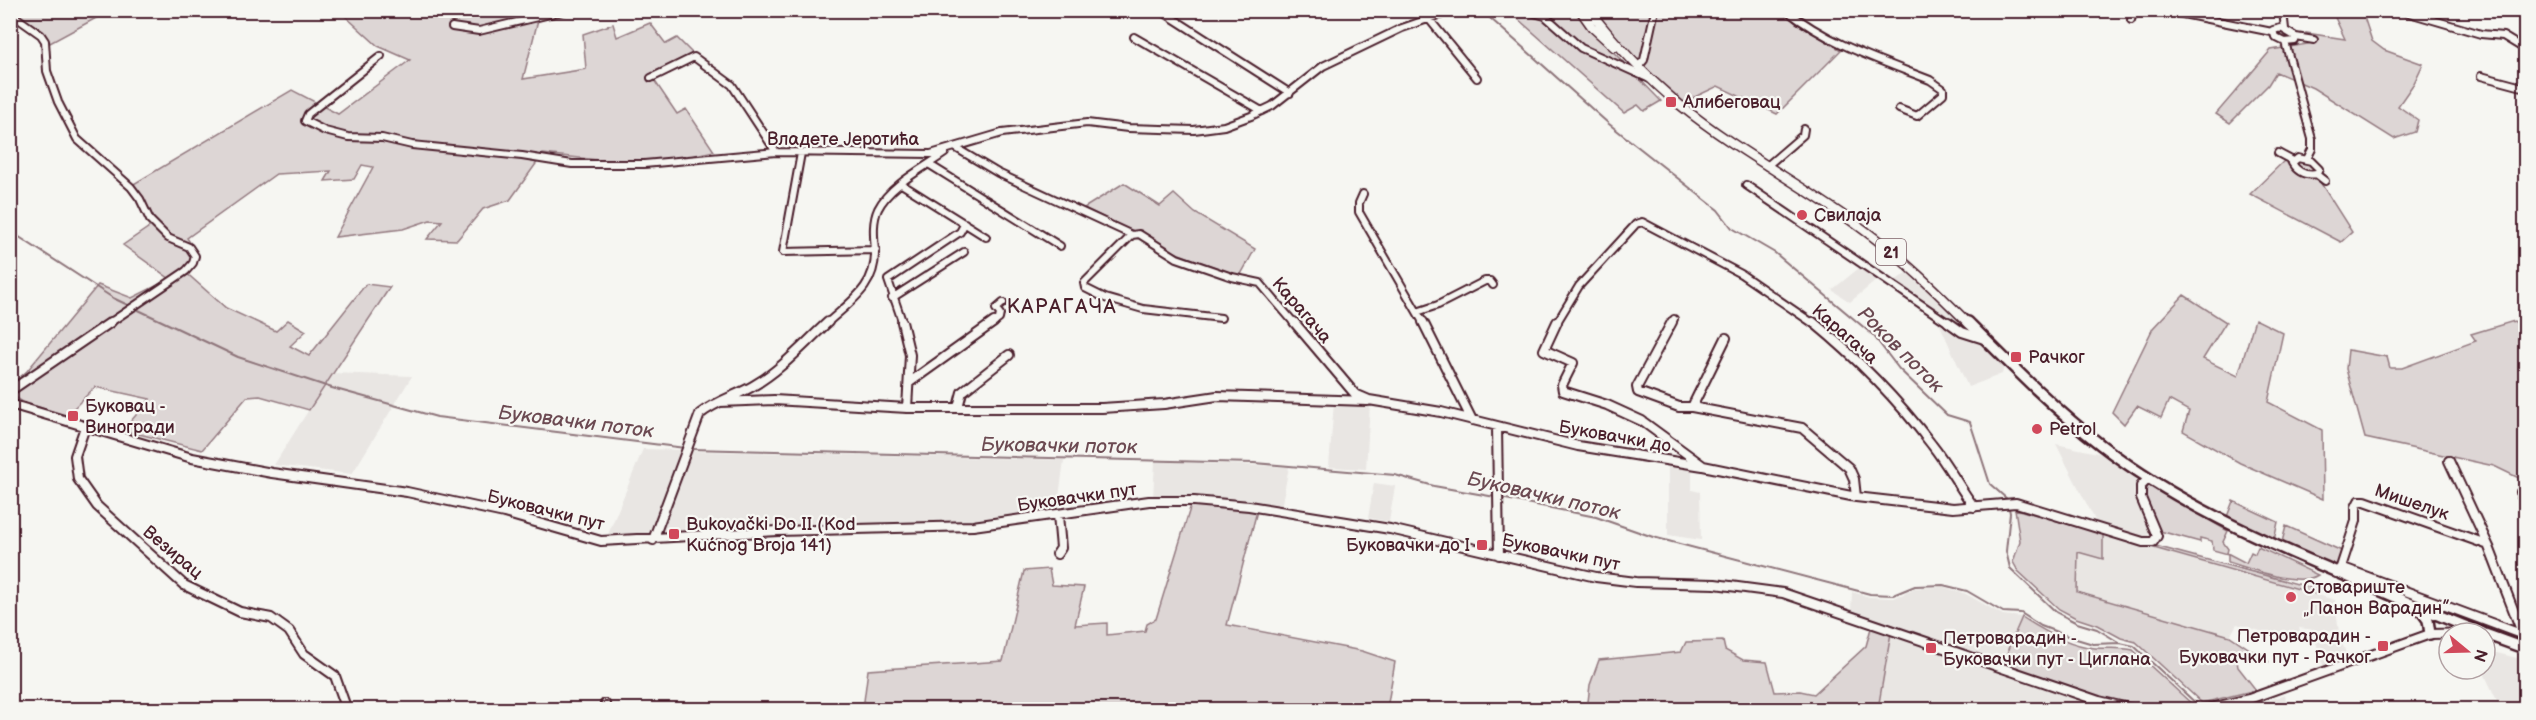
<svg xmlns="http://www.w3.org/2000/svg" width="2536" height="720" viewBox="0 0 2536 720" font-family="'Balsamiq Sans',sans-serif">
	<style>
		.built { fill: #e9e6e3 }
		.green { fill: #ddd6d5; stroke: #947a80; stroke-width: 1.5 }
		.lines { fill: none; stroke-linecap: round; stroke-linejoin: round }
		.stream { stroke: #8e747a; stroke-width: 2 }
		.minor-far1-casing { stroke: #4a1f2b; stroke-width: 10 }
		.minor-casing { stroke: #4a1f2b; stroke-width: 12 }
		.major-far1-casing { stroke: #4a1f2b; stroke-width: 11 }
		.major-casing { stroke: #4a1f2b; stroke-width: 14 }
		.minor-far1 { stroke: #f6f6f2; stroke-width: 6 }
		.minor { stroke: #f6f6f2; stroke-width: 8 }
		.major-far1 { stroke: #f6f6f2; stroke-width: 8 }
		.major { stroke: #f6f6f2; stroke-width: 9 }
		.poi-dot { fill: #d1495b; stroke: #f6f6f2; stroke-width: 2 }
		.labels { text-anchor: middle; stroke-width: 4.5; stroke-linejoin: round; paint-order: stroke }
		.shield { fill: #f6f6f2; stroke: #7e6067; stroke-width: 1.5 }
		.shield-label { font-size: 16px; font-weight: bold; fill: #4a1f2b }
		.poi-label { font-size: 18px; fill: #4a1f2b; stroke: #f6f6f2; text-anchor: start }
		.street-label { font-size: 18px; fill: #4a1f2b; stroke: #f6f6f2 }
		.neighbourhood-label { font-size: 20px; letter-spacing: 1.5px; fill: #4a1f2b; stroke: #f6f6f2 }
		.water-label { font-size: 20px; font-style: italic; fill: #6c4a52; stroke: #f6f6f2 }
	</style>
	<rect width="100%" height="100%" fill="#f6f6f2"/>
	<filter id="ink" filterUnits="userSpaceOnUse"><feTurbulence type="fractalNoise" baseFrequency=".0167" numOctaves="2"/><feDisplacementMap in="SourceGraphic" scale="12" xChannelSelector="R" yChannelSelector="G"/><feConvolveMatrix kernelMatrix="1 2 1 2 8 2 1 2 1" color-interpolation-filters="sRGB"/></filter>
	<g filter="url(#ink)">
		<!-- built -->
		<path class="built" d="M1864,264L1882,276L1850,302L1832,290Z
			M1907,273L1934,296L1966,327V330H1963L1893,282Z
			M1935,314L1968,337L1980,342L2004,366L2002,374L1968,387Z
			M332,373L412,376L352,474L274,465Z
			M1334,402L1370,404L1366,469L1329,467Z
			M2056,444L2102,454L2136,477L2134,494L2149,525V534L2146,537L2096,522Z
			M643,449L684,450L652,536L607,537Z
			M691,451L873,455L1064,460L1057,512L974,523L658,537Z
			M1155,461L1289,467L1281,508L1231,500L1153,498Z
			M1668,465L1692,468V490L1700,492L1701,540L1668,535Z
			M1374,483L1395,486L1389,522L1368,518Z
			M2103,534L2335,600L2339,633L2299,628L2302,638H2283L2237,624L2230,636L2077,592L2078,552L2103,559Z
			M1944,587L1966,594L2003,615L2022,617L2008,649L2010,666L1851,611L1852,592L1870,597L1894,598L1917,588Z
			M1891,633L2063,693L2109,709L1878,710Z
			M2315,639L2342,643L2348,658L2323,665Z
			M2485,650L2525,660V709H2501L2482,669H2485Z
			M2285,695L2288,709H2235L2260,703Z"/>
		<!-- green -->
		<path class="green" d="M357,10L561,11L539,16L523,79L586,69L583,34L613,24L617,37L650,23L666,44L677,38L694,55L652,77L677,114L686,109L714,151L667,161L617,162L543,154L510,200L483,209L457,240L427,239L442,221L430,220L403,229L335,237L373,167L362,165L354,179L325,181L331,171L276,174L187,238L193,247L192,262L183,270L226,308L276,331L288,320L306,331L290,346L309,356L366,284L390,287L309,410L260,396L247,397L202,450L123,430L150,399L95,387L66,416L23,402L11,394L10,386L27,371L98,285L132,298L170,279L123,245L155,223L132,185L292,90L338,114L410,60L378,46L345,16Z
			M13,11H109L50,43L43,31Z
			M1509,11H1578L1588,26L1661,101L1644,111L1638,105L1624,113Z
			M1597,11H1782L1796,23L1841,50L1777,114L1718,86L1684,102C1653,75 1619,47 1597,11Z
			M2332,11H2362L2372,41L2384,50L2423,64L2414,83L2398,106L2418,120L2415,132L2394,139L2313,88L2276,72L2268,85L2230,123L2216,114L2271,50L2308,44L2306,33L2345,39Z
			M2288,157L2317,166L2315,174L2352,232L2341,242L2250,194Z
			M1124,183L1160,206L1174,194L1195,213L1255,249L1240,276L1179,254L1084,208Z
			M2184,295L2226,322L2203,359L2238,376L2255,319L2283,333L2268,402L2322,430L2323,499L2240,463L2183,431L2189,411L2169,400L2161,418L2137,406L2124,424L2112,412L2153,328Z
			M2514,321L2525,331V481L2494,466L2365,438L2346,369L2348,350L2387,357L2390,368H2402L2476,341L2471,334Z
			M2148,485L2228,531L2223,542L2228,549L2227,553L2246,563L2251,552L2255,554L2258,547L2318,575C2297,588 2251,568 2228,562V554L2213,550L2212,541L2200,538V542L2160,531L2145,496Z
			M2233,501L2278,522L2273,545L2225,522Z
			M1191,505L1257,511L1227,625L1362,651L1395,662L1387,709H863L868,670L1003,661L1024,571L1049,569L1052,585L1084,587L1075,625L1107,623V635L1145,631L1147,624L1156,619Z
			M2015,509L2103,534V559L2078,552L2077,592L2230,636L2269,662L2236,655L2238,667L2256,690L2202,703L2136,642L2121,638L2097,625L2076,618L2059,609L2018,571L2013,562L2020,541Z
			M2286,526L2344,552L2338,566L2331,571L2285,549L2287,544L2282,542Z
			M2152,545L2316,589V594L2147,546Z
			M2022,617C2043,631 2070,646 2095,648C2108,649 2120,647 2133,650L2193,705C2132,719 2066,685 2010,666L2008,649Z
			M1871,628L1891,633L1878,709L1587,710L1590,685L1599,660L1681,652L1686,642L1723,641L1725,650L1743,660L1767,662L1775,692L1800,691L1814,694L1866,646Z"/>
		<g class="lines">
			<!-- stream -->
			<path class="stream" d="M1481,10L1609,124L1718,210L1732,228L1775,253L1873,335L1899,369L1947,415L1970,422L1990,484L2007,499L2010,513L2006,551L2010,568L2056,612L2077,623L2097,629L2120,643L2134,646L2201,708
				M10,231L113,298L238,357L332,388L437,417L685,448
				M691,449L1254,463L1395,475L1434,486L1495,497
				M1501,498L1596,517L1653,537L1870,594L1893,595L1915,586L1943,585L1967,591L2003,612L2021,613L2041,626L2073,638L2093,644L2120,643"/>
			<!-- minor-far1 casing -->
			<g class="minor-far1-casing">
				<path id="minor-far1" d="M1160,10L1290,93
					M1523,10L1545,16
					M1543,10L1545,16L1581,48L1652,80
					M1786,10C1829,44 1879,60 1930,80L1943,89V94L1917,116L1899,109
					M2137,10H2145
					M2163,10L2272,32
					M2399,10L2481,34L2503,36L2526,50
					M2283,11L2285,29
					M10,13L41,35L45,41L47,71L58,102L77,139L131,187L140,199L150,220L168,238L189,247L195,256L193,263L186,271L108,324
					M1429,19L1477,78
					M2131,20L2134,10
					M452,27L479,31L567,10
					M2281,28L2296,37L2295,41L2285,42L2275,37L2273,30Z
					M1134,37L1262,111
					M2296,37L2314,40
					M2285,42L2312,139V149L2307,159
					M381,56L308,114L305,121L325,131L348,137L382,138L412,145L522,156L572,164H644L776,152L931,154L1002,133L1087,123L1128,128L1194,130L1224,126L1251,116L1272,106L1323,66L1402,28L1454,10
					M1638,67L1644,60L1655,10
					M2481,76L2526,88
					M651,78L694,57L732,85L776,152
					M956,148L998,173L1132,235L1139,234L1177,258L1232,277L1260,283L1295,324
					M801,153L783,252L876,250
					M2278,153L2293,161
					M2298,158L2311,161L2319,169L2317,174C2306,176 2298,173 2292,163Z
					M930,165L1060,246
					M1767,166L1803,135L1804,129
					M2316,174L2325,181
					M903,185L986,237
					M1746,185L1950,324
					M1363,194L1359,203V212L1424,324
					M1132,235L1084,283L1085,288L1105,298L1143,309L1221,318
					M892,298L964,252
					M1417,312L1438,305L1485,281H1490L1493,285
					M826,324C851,301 876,287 875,251C874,237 872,222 878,209C890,185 924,168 945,153
					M903,324L888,280L960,232L965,223
					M992,324L999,319L1000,314L996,309L1003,303
					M1556,324L1579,286L1636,224L1642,222L1741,274L1814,324
					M1671,324L1674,319"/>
			</g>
			<!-- minor casing -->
			<g class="minor-casing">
				<path id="minor" d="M902,322L910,355L907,408
					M1294,322L1355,394L1369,400L1441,412L1578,446L1703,466L1856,497L1953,508L2016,503L2143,542H2153L2157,536L2141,498V486L2149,478
					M1423,322L1472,420
					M1557,322L1544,350L1573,363L1562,385L1563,391L1607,405L1642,421L1702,465
					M1672,322L1637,387L1638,392L1679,407H1692L1802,428L1849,468L1854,479L1856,497
					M1813,322C1857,358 1898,400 1932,445C1948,465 1959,487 1974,507
					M1948,322L1962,332L1984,339
					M910,382L994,322
					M10,391L111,322
					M720,402L774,400L907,408H1102L1164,404L1217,396L1367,401
					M10,404L192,458L272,473L407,492L504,513L601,541L778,531L973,526L1149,501H1194L1249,506L1390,529L1596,577L1636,582L1715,584L1783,593L2099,701L2137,710
					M958,407L962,392L1009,355
					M1692,407L1726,338
					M85,427L75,456L78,479L97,506L184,585L240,612L271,618L289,631L304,654L335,676L347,710
					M1497,427L1499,555
					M2449,461L2489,547L2523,635
					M2521,492L2526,511
					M653,540L700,414C716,401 736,396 753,386C781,370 804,344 828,322
					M1057,554L1061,548L1058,515
					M2341,567L2526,636
					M2336,573L2341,567L2356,521V507L2359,501H2365L2486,544
					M604,710L605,704
					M2202,710L2249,699L2430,634L2474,633"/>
			</g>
			<!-- major-far1 casing -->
			<g class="major-far1-casing">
				<path id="major-far1" d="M1580,10L1592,27L1614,47
					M1589,10C1616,45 1646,77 1680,105C1738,152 1805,186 1864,230C1902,258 1936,291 1969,324"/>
			</g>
			<!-- major casing -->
			<g class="major-casing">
				<path id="major" d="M1968,322C2011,365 2053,408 2101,445C2176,503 2263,541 2349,577C2393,596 2438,616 2483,633
					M2420,609L2428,620L2430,634
					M2485,634L2526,649"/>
			</g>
			<!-- minor-far1 -->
			<use href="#minor-far1" class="minor-far1"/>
			<!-- minor -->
			<use href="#minor" class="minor"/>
			<!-- major-far1 -->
			<use href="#major-far1" class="major-far1"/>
			<!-- major -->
			<use href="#major" class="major"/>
		</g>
	</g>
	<!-- markers -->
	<g class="poi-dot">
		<rect x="1665" y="96" width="12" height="12" rx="3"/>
		<circle cx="1802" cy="215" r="6"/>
		<rect x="2010" y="351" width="12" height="12" rx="3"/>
		<rect x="67" y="410" width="12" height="12" rx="3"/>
		<circle cx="2037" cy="429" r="6"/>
		<rect x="668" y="528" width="12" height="12" rx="3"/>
		<rect x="1476" y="539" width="12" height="12" rx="3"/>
		<circle cx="2291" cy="597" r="6"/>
		<rect x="2377" y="640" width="12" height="12" rx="3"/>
		<rect x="1925" y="642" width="12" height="12" rx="3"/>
	</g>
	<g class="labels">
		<!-- shield labels -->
		<rect class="shield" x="1876" y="239" width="30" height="26" rx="4.5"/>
		<g class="shield-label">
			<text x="1891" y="258">21</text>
		</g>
		<!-- poi labels -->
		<g class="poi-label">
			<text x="1683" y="108">Алибеговац</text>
			<text x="1814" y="221">Свилаја</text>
			<text x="2028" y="363">Рачког</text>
			<text x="85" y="412">Буковац -<tspan x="85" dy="21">Виногради</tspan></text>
			<text x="2049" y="435">Petrol</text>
			<text x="686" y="530">Bukovački Do II (Kod<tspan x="686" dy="21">Kućnog Broja 141)</tspan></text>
			<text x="1470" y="551" text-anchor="end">Буковачки до I</text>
			<text x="2303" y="593">Стовариште<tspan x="2303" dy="21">„Панон Варадин”</tspan></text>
			<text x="2371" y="642" text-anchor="end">Петроварадин -<tspan x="2371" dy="21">Буковачки пут - Рачког</tspan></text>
			<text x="1943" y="644">Петроварадин -<tspan x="1943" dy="21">Буковачки пут - Циглана</tspan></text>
		</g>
		<!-- street labels -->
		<g class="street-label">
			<text x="843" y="145">Владете Јеротића</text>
			<text transform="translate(1302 310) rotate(49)" y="6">Карагача</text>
			<text transform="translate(1845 334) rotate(41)" y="6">Карагача</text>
			<text transform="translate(1615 436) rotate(10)" y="6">Буковачки до</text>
			<text transform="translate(1077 497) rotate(-8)" y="6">Буковачки пут</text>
			<text transform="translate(2412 502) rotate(19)" y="6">Мишелук</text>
			<text transform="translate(546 510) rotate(14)" y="6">Буковачки пут</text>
			<text transform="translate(173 552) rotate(40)" y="6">Везирац</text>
			<text transform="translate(1561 552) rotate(12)" y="6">Буковачки пут</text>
		</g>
		<!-- neighbourhood labels -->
		<g class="neighbourhood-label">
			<text x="1062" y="313">КАРАГАЧА</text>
		</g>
		<!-- water labels -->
		<g class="water-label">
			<text transform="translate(1901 349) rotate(45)" y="7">Роков поток</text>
			<text transform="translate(576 421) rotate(7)" y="7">Буковачки поток</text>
			<text transform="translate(1059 445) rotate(1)" y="7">Буковачки поток</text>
			<text transform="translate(1544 495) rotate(13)" y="7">Буковачки поток</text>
		</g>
	</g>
	<!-- margin -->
	<rect width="2536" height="720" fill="none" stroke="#f6f6f2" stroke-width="36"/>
	<rect x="18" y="18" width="2500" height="684" fill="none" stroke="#4a1f2b" stroke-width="2" filter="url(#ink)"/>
	<!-- north arrow -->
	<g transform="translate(2467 651) rotate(109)"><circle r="28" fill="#f6f6f2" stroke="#b1a0a2" stroke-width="1.5"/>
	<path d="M0-4.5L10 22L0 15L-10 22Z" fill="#d1495b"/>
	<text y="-9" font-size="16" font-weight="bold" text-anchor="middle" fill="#4a1f2b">N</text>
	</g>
</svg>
